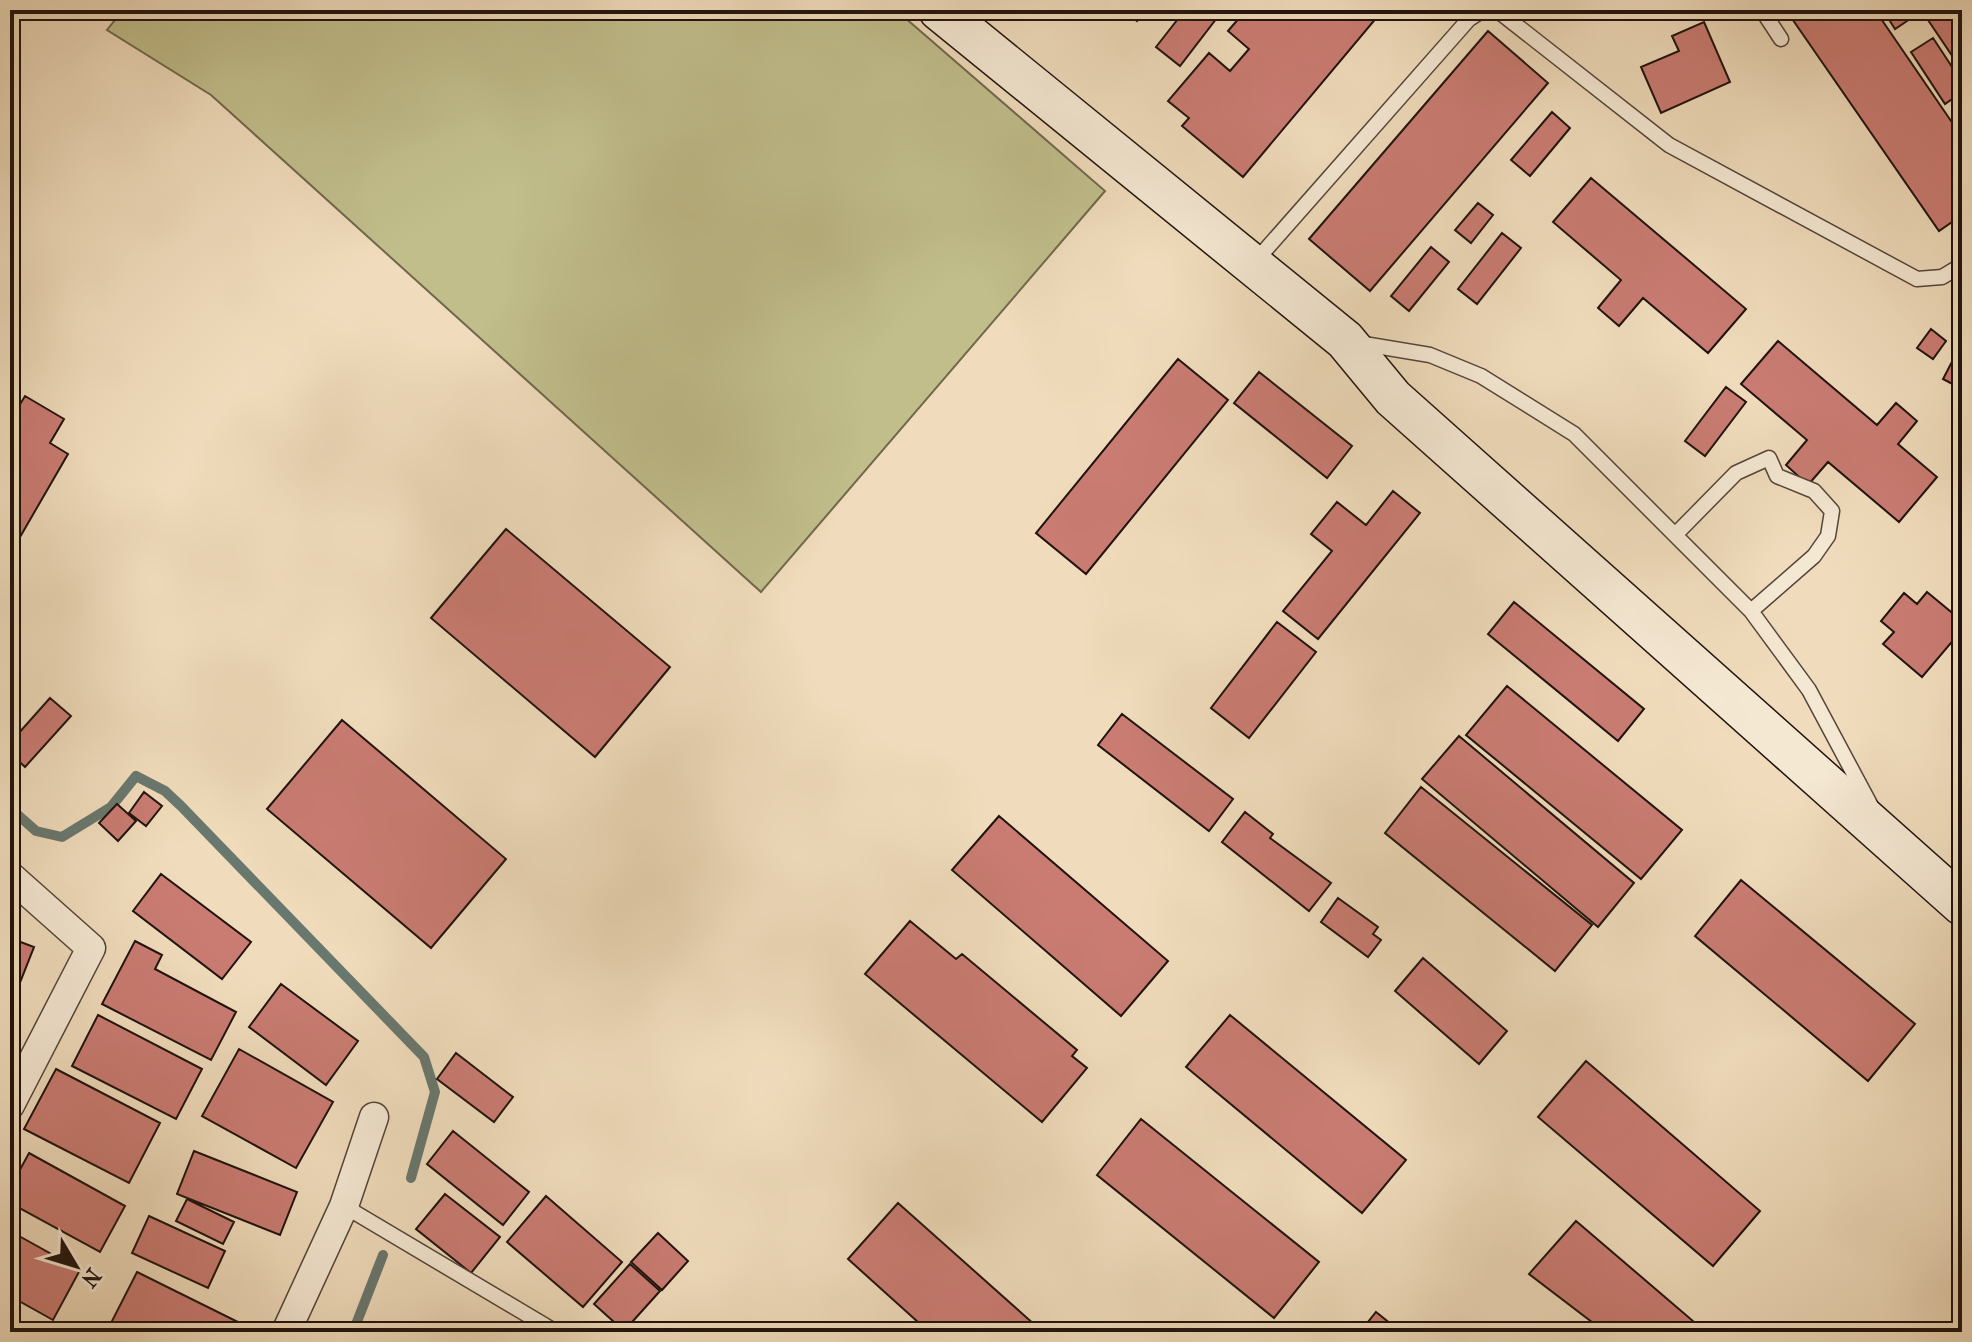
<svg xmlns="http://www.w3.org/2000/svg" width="1972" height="1342" viewBox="0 0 1972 1342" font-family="'IM FELL French Canon',serif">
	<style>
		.green { fill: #c1be8c; stroke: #70684d; stroke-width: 2 }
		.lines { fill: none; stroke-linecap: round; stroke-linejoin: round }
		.stream { stroke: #69786f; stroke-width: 10 }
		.building { fill: #ca7c73; stroke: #20130e; stroke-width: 2 }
		.lane-casing { stroke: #54453a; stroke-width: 17 }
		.street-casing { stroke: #54453a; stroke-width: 31 }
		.secondary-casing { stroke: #20130e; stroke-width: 43 }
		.lane { stroke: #f5e8d3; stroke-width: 14 }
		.street { stroke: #f5e8d3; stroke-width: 28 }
		.secondary { stroke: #f5e8d3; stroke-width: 40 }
	</style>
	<rect width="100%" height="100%" fill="#f0dcbc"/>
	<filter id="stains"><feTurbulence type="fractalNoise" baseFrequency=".0025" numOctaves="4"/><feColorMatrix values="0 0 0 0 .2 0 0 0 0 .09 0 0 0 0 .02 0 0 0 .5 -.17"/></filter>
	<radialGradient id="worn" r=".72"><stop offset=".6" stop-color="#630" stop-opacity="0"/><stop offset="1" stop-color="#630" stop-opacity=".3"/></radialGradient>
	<!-- green -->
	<path class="green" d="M123,10H896L1105,191L761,592L211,95L107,30Z"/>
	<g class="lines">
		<!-- stream -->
		<path class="stream" d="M10,808L36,831L62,837L111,807L136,776L165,791L181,806L424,1057L435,1092L411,1178
			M353,1332L383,1255"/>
	</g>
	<!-- building -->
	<path class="building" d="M1123,10H1146L1137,21Z
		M1185,10H1223L1180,66L1156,47Z
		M1246,10H1383L1243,177L1182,126L1189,118L1168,101L1209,53L1230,71L1249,49L1228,31Z
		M1786,10H1875L1962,137V215L1939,231Z
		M1883,10H1913L1916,15L1895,29Z
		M1936,10H1951L1962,26L1959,66L1926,17Z
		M1704,22L1730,82L1661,113L1641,67L1679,51L1672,36Z
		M1488,31L1548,83L1370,291L1309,239Z
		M1933,38L1962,82V92L1945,104L1911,52Z
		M1552,112L1570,128L1530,176L1511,160Z
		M1591,178L1746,309L1708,353L1643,298L1619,326L1598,308L1621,280L1553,222Z
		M1478,203L1493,215L1471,243L1455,230Z
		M1502,233L1521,248L1477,304L1458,289Z
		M1431,247L1449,262L1409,311L1391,296Z
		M1931,329L1946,341L1933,359L1917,348Z
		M1778,341L1877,425L1896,403L1917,421L1898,444L1937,477L1899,522L1828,462L1808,485L1786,465L1807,440L1741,384Z
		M1957,352L1962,354V389L1943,379Z
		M1178,359L1228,400L1086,574L1036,533Z
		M1259,372L1352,446L1327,478L1234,403Z
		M1726,387L1746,402L1705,456L1685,441Z
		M25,396L64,419L50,443L68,454L20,537L10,531V421Z
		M1393,491L1420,513L1318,639L1283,611L1332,551L1311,534L1337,502L1366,525Z
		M506,529L670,667L595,757L431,618Z
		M1927,592L1962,621V630L1922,677L1883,644L1894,632L1881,621L1904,593L1917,604Z
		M1514,602L1644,709L1618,741L1488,634Z
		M1277,622L1316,652L1249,738L1211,708Z
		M1507,686L1682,830L1641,879L1466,735Z
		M50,698L71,716L25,767L10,753V743Z
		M1122,714L1233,799L1209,831L1098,745Z
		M342,720L506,859L431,948L267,809Z
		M1459,736L1634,883L1598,927L1422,779Z
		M1421,787L1592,925L1555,971L1385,833Z
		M144,792L162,806L146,826L129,813Z
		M117,804L136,821L118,841L99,823Z
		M1245,812L1273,834L1270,838L1331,883L1309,911L1222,842Z
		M999,816L1168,961L1121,1016L952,870Z
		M161,874L251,942L222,979L133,911Z
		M1741,880L1915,1024L1868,1081L1695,936Z
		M1338,898L1378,927L1373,934L1381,940L1368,957L1321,922Z
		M910,921L956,959L962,954L1077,1050L1072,1056L1087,1068L1042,1122L865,974Z
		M10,938L34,947L10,1008Z
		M135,941L162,955L155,969L236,1012L211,1060L102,1004Z
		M1423,958L1507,1031L1479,1064L1395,991Z
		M281,984L358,1041L326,1085L249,1027Z
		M98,1015L202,1069L176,1119L72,1066Z
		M1230,1015L1406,1160L1362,1213L1186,1067Z
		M239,1049L333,1102L296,1168L202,1116Z
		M456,1053L513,1097L494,1122L437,1079Z
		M1586,1061L1760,1211L1713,1266L1538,1117Z
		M56,1069L160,1123L129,1183L24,1129Z
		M1141,1119L1319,1262L1274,1318L1097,1175Z
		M453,1131L529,1192L503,1225L427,1164Z
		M194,1151L297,1192L280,1235L177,1194Z
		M29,1153L125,1206L100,1252L10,1203V1188Z
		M445,1194L500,1237L471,1273L416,1229Z
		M546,1196L622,1262L583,1307L507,1242Z
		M187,1199L234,1222L223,1244L176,1221Z
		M898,1203L1035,1325L1029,1332H929L848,1259Z
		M149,1216L225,1251L208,1288L132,1253Z
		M1576,1221L1700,1327L1692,1332H1605L1529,1274Z
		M10,1231L80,1270L53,1320L10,1296Z
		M658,1233L688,1261L662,1290L631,1262Z
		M630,1264L660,1291L624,1331L594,1304Z
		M137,1272L242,1324L238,1332H129L111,1323Z
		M1376,1312L1401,1332H1360Z
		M10,1317L36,1332H10Z"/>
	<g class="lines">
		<!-- lane casing -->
		<g class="lane-casing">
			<path id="lane" d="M1491,10L1502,14L1669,145L1917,279L1942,277L1962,265
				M1762,10L1781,39
				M1253,264L1469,19L1483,10
				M1358,343L1430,355L1481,376L1574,434L1751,611L1809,690L1870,804
				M1676,534L1736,473L1769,458L1777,476L1814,491L1832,511L1828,536L1814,556L1751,611
				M344,1206L556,1332"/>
		</g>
		<!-- street casing -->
		<g class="street-casing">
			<path id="street" d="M10,876L91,948L10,1105
				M286,1332L344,1206L374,1117"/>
		</g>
		<!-- secondary casing -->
		<g class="secondary-casing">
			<path id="secondary" d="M939,10L1345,340L1393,398L1962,905"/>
		</g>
		<!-- lane -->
		<use href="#lane" class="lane"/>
		<!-- street -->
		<use href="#street" class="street"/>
		<!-- secondary -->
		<use href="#secondary" class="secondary"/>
	</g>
	<!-- margin -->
	<rect width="1972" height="1342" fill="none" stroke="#f0dcbc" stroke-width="40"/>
	<rect x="12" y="12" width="1948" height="1318" fill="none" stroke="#20130e" stroke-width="4"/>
	<rect x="20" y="20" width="1932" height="1302" fill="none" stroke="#20130e" stroke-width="2"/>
	<!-- north arrow -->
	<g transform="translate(76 1266) rotate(128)" stroke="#f5e8d3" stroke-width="6" paint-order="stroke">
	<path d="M0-6L14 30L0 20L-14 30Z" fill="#20130e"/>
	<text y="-12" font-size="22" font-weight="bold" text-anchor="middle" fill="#20130e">N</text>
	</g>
	<rect width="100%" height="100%" filter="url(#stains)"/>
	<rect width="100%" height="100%" fill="url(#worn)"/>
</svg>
